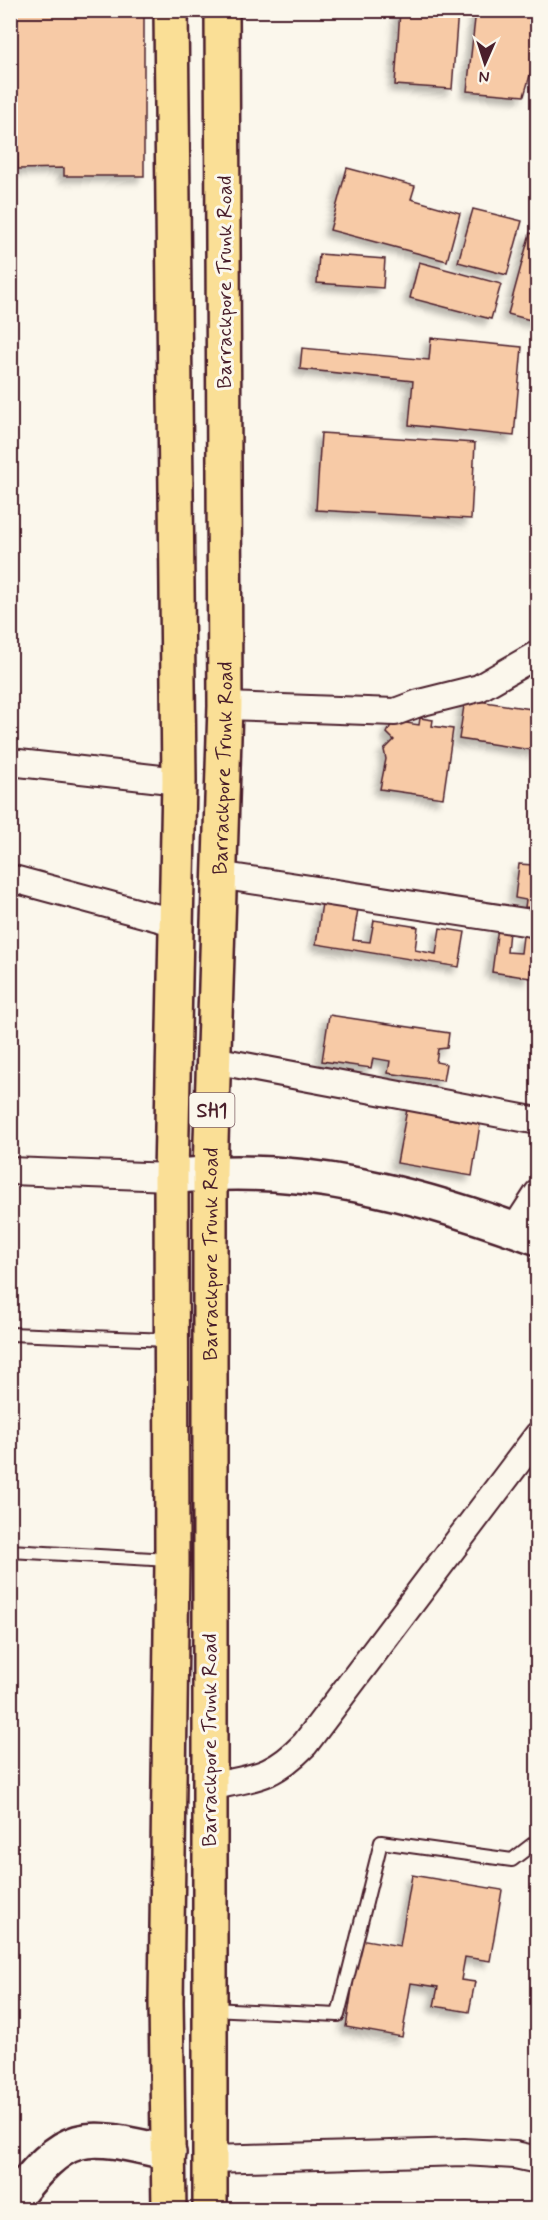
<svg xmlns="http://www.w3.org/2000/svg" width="548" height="2220" viewBox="0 0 548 2220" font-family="Mynerve,sans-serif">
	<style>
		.building { fill: #f7caa6; stroke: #4a1f2b; stroke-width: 1.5; filter: url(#shadow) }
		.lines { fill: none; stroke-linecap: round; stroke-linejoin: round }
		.lane-casing { stroke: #4a1f2b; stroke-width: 16 }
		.street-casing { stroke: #4a1f2b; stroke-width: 30 }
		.secondary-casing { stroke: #4a1f2b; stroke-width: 38 }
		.primary-casing { stroke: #4a1f2b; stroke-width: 38 }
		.lane { stroke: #fbf7ec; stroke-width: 12 }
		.street { stroke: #fbf7ec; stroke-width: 26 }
		.secondary { stroke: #fbf7ec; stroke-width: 33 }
		.primary { stroke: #fadf96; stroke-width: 33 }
		.labels { text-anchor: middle; stroke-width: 6; stroke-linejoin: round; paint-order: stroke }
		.shield { fill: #fbf7ec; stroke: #7f6065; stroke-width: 1.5 }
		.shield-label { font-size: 20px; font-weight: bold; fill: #4a1f2b }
		.street-label { font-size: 21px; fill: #4a1f2b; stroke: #fbf7ec }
	</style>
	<defs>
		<filter id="shadow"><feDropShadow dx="-5.5" dy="5.5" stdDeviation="3" flood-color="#0004"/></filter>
	</defs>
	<rect width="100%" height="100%" fill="#fbf7ec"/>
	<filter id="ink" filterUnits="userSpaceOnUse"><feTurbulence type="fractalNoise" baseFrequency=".0167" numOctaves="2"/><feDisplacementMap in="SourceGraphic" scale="12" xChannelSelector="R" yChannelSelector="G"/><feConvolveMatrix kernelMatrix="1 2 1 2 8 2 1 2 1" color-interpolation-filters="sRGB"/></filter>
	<g filter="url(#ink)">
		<!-- building -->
		<path class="building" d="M10,10H144V176H64V168L18,169L17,120L10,121Z
			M400,10H458L452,89L395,85Z
			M476,10H538V48L524,96L467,91Z
			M347,168L415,186L411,199L460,213L447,261L330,230Z
			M473,209L522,221L507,275L458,262Z
			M530,233L538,235V322L508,314Z
			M319,254L385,259L383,288L317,283Z
			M419,262L501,284L491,319L410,298Z
			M431,338L522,347L514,436L409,425L413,381L300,369L302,348L429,360Z
			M321,433L475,443L471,519L316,510Z
			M465,699L538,710V751L459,739Z
			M420,718L433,720L432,726L453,729L443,798L380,789L386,759L384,750L394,740L387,733L393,721L419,725Z
			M519,864L533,865L532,875L538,876V908L525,907L526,900L515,898Z
			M322,903L358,909L353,940L370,942L374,920L418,927L415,950L436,954L440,928L465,932L459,967L316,944Z
			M498,927L509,931L507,952L521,953L523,936L535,937L530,978L492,972Z
			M329,1015L449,1033L447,1048L438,1049L436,1062L446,1064L443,1081L388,1073L390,1061L373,1058L371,1068L322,1061Z
			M408,1104L437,1108L436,1116L456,1120L457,1113L481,1118L472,1176L397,1163Z
			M412,1875L502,1890L490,1961L465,1957L461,1980L475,1982L469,2012L434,2006L438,1987L411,1983L402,2037L346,2027L360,1939L400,1946Z"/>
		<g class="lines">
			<!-- lane casing -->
			<g class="lane-casing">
				<path id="lane" d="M10,1334L170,1340
					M10,1551L170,1560
					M211,2009L338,2015L381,1842L512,1860L538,1840"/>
			</g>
			<!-- street casing -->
			<g class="street-casing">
				<path id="street" d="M225,706L395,712L419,703L479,688L538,654
					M10,762L179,781
					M218,875L538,924
					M10,878L177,923
					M213,1060L538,1121
					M10,1171L171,1177
					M514,1230L538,1193
					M209,1787C255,1777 271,1779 305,1744L538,1435
					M210,2159L464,2152L515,2155L538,2160"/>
			</g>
			<!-- secondary casing -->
			<g class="secondary-casing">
				<path id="secondary" d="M171,1177C299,1161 418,1194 538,1238
					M10,2204C68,2129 80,2132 169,2153"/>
			</g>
			<!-- primary casing -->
			<g class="primary-casing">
				<g id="primary">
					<path d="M169,2210L166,2001L172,1561L171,1177L179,781L171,10"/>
					<path id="s1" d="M210,2210V1172L225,706L222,10"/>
				</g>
			</g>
			<!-- lane -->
			<use href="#lane" class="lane"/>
			<!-- street -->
			<use href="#street" class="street"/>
			<!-- secondary -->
			<use href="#secondary" class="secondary"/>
			<!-- primary -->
			<use href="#primary" class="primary"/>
		</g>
	</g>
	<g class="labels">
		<!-- shield labels -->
		<rect class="shield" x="189.5" y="1093" width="45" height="34" rx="4.5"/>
		<g class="shield-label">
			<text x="212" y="1117">SH1</text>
		</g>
		<!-- street labels -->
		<g class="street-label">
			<text transform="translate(224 282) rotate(-90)" y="7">Barrackpore Trunk Road</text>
			<text dy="7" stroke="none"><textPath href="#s1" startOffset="1442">Barrackpore Trunk Road</textPath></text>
			<text dy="7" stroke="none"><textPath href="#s1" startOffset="956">Barrackpore Trunk Road</textPath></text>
			<text transform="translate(209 1740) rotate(-90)" y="7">Barrackpore Trunk Road</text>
		</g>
	</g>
	<!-- margin -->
	<rect width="548" height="2220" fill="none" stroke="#fbf7ec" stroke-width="36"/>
	<rect x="18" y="18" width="512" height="2184" fill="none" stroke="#4a1f2b" stroke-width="2" filter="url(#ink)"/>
	<!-- north arrow -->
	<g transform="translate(485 63) rotate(183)" stroke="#fbf7ec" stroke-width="4.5" paint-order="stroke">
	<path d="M0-4.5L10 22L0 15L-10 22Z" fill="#4a1f2b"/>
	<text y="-9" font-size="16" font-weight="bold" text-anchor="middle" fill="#4a1f2b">N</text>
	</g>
</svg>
